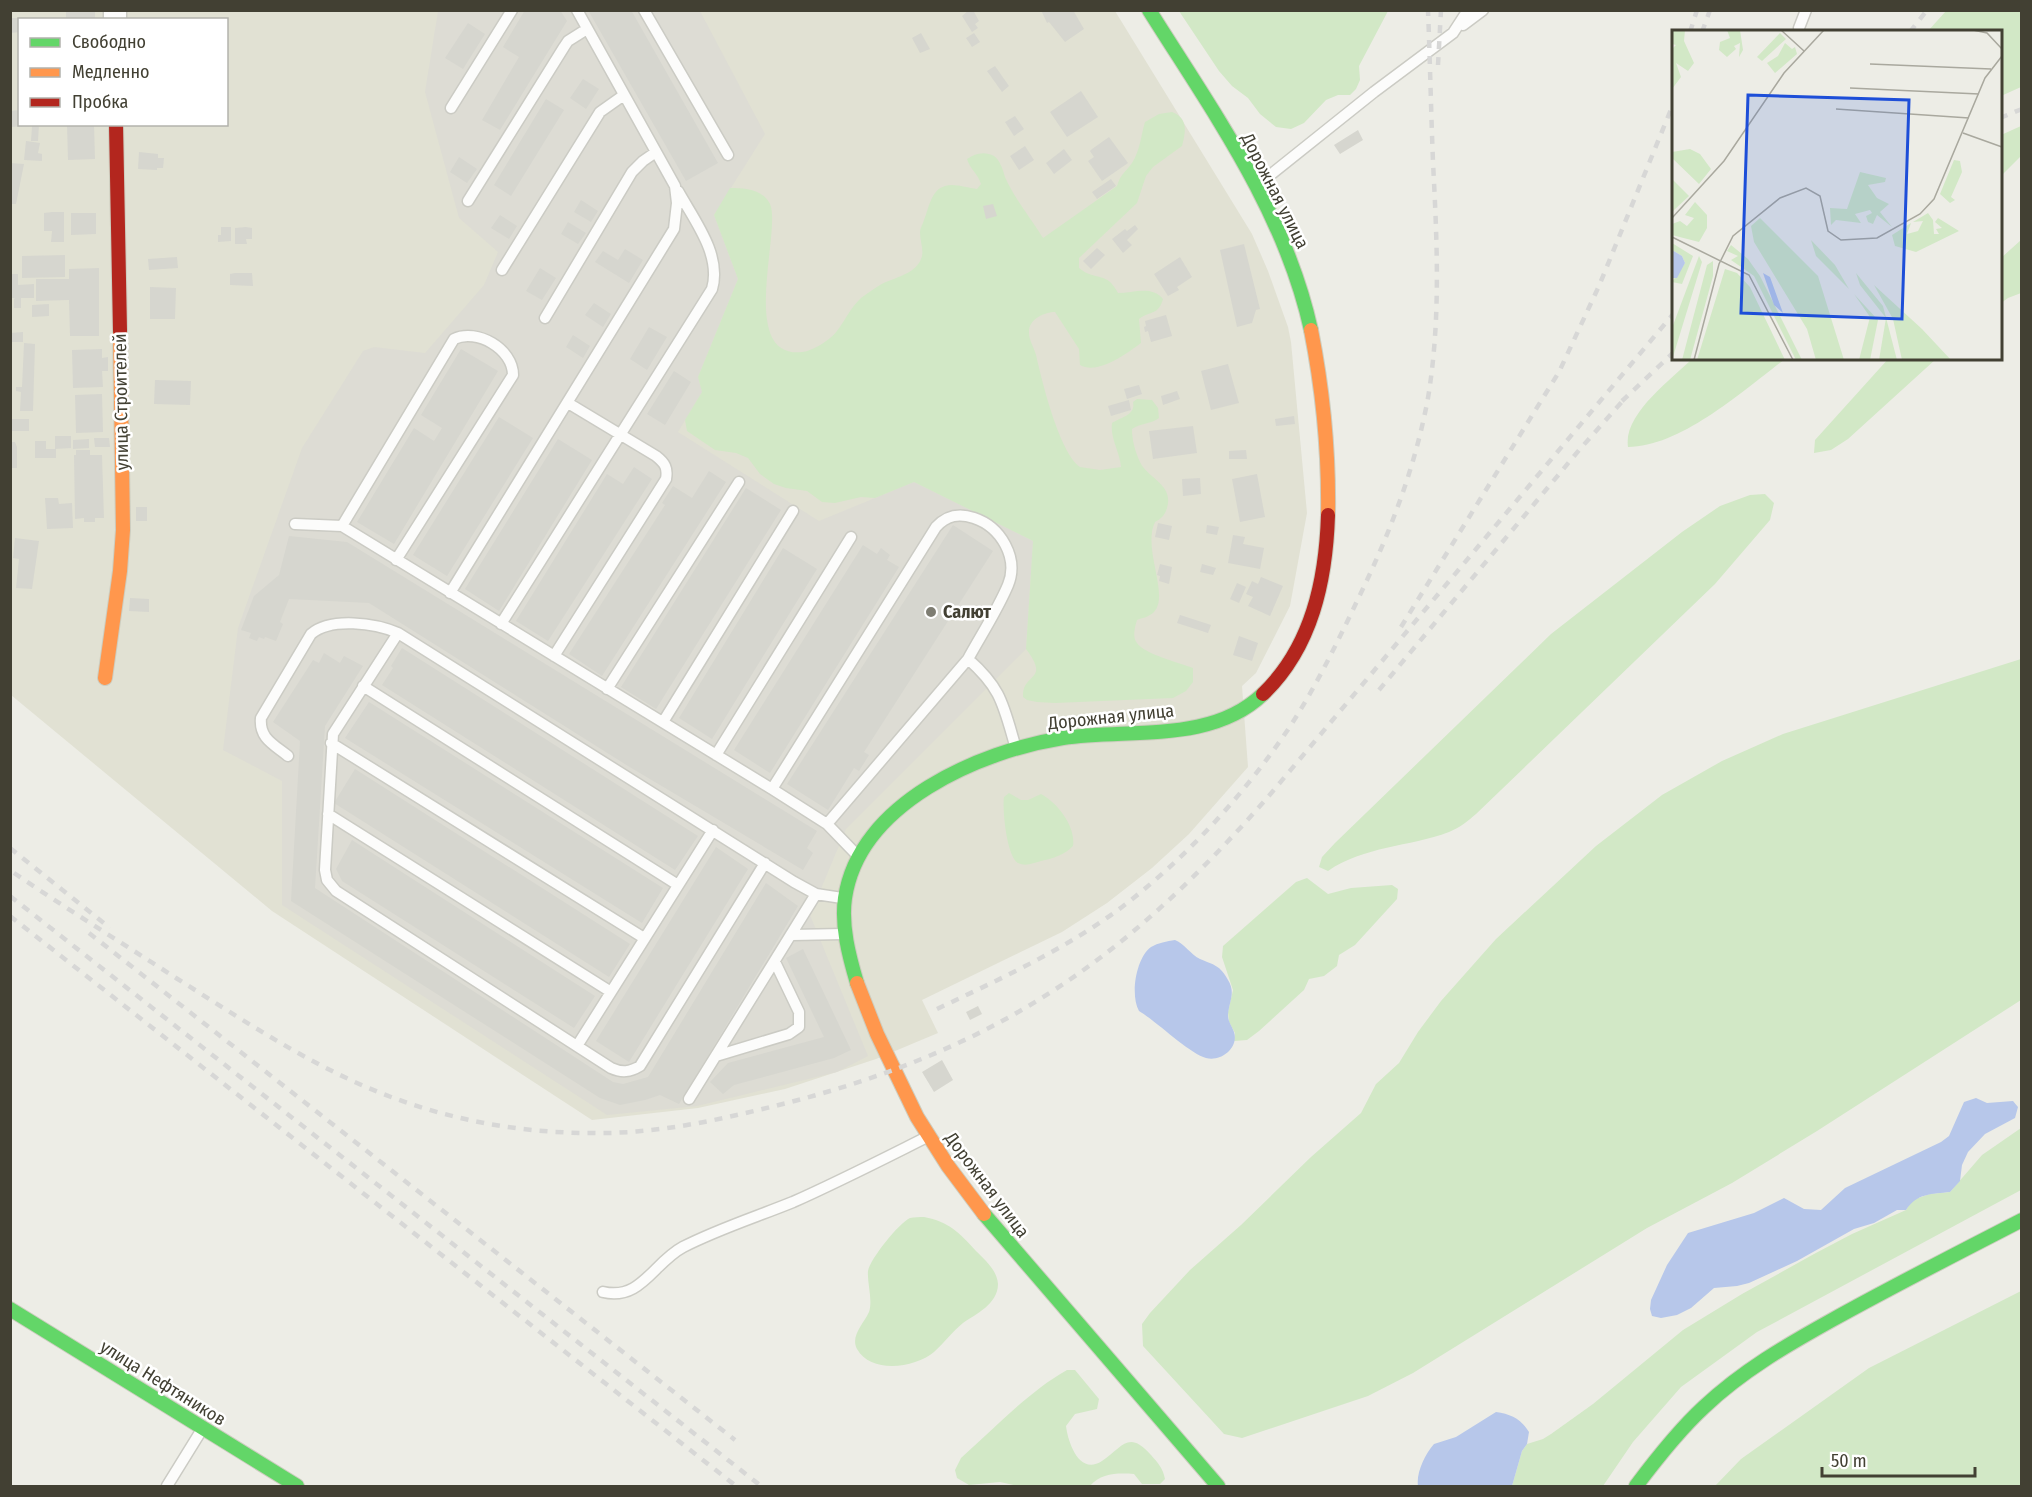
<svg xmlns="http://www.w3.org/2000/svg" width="2032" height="1497" viewBox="0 0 2032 1497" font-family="'Fira Sans Condensed',sans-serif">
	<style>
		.residential { fill: #e1e1d3; fill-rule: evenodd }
		.industrial { fill: #dddcd4 }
		.green { fill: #d2e8c6 }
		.water { fill: #b7c7ea }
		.building { fill: #d6d6cf }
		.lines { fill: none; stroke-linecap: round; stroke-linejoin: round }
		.lane-casing { stroke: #cbcbc4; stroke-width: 13 }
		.street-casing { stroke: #cbcbc4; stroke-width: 25 }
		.fast-casing { stroke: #cdcdbf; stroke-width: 16 }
		.slow-casing { stroke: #cdcdbf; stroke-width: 16 }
		.jam-casing { stroke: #cdcdbf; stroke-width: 16 }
		.lane { stroke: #fcfcfb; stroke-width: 10 }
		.street { stroke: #fcfcfb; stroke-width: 22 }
		.fast { stroke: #63d668; stroke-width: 14 }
		.slow { stroke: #ff974d; stroke-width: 14 }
		.jam { stroke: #b3261e; stroke-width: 14 }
		.rail { stroke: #d7d7d6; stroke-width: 4.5; stroke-dasharray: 8 8; stroke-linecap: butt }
		.poi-dot { fill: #7e7d72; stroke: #fff; stroke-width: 2 }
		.labels { text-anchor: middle; stroke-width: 5; stroke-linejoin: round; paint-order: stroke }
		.street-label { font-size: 18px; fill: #424033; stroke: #fff }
		.poi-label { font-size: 18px; font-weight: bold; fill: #424033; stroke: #fff; text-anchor: start }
		.inset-road { fill: none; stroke: #a9a89e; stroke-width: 1.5 }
		.view { fill: #1d4ed8; fill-opacity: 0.15; stroke: #1d4ed8; stroke-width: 3 }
		.inset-edge { fill: none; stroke: #424033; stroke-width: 3 }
	</style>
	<rect width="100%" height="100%" fill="#edede6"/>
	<!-- residential -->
	<path class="residential" d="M10,11H1115L1252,234L1268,271L1288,327L1291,342L1307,513L1290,606L1256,673L1242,686L1248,767L1189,834L1152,868L1107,903L1062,932L922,1000L938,1033L876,1059L785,1089L698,1108L592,1120L272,911L11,695ZM20,20H226V124H20Z"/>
	<!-- industrial -->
	<path class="industrial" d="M438,11H700L765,134L714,215L738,279L698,377L702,392L678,432L819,521L914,482L1033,541L1026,649L846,829L810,915L868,1056L837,1072L697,1106L607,1115L282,905V781L223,750L238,628L302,448L363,351L374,347L425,353L484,285L498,252L459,218L425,92Z"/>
	<!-- green -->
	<path class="green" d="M1179,11H1388L1359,66L1360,80L1356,89L1350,95H1338L1326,100L1304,123L1291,129L1276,127L1260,114L1248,98L1232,86L1219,71Z
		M1946,11H2021V87L2001,96L2000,32L1928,31Z
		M1172,112C1188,118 1186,131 1182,146L1153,167L1146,176L1137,203L1079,258V268C1096,282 1106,270 1118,293C1133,293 1152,285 1163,299C1158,316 1151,310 1139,319L1141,343C1126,354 1098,375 1080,365L1079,349L1055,312C1045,312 1028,319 1029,333C1029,340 1034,348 1036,355C1042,381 1059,452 1080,467L1100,470L1121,467C1120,452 1110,439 1112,423C1121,417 1136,415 1133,402L1137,399L1152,400L1158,408L1159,418C1151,424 1141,423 1132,429C1132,440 1135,451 1140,462C1148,479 1174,484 1167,508C1165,515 1161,519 1155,522C1142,549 1170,595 1154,612C1149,617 1142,618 1137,620C1135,627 1132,637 1137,643C1144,654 1180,663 1193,668V682L1186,691L1173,698L1055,703L1037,702L1027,700L1023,697C1022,672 1051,682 1026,649L1033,541L914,482L875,498L861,497L835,503L822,502L807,491L786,488L774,484L760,474L748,458L736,453L715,450L687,431L685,420L702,392L698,377L738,279L714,215L730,188C744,188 763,189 770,204C782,230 737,359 802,352C813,351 830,340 837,331C845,321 850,308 861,298C867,294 873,289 880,285C892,278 910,276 919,263C926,252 920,244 920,232C920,228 923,224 924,220C929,208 931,190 945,186C954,183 967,188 977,189L981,184C978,174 970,169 967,159C975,153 985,151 994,156C1000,160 1003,170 1005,177C1014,198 1031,218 1043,238L1117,186C1121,173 1125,173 1132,163C1140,151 1141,135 1145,122L1159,114Z
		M2021,126V156L2001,176V135Z
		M2021,240V293L2008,298L2001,303V258Z
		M1693,358L1785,359C1744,390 1681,447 1628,447C1623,414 1671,380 1693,358Z
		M1889,358L1936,359L1848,439L1831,450L1814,453L1815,440Z
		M1765,494L1774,503L1770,520L1715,584L1476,814C1468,821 1459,828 1449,832C1409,847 1364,846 1328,871L1319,867L1322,857L1335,843L1551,634L1682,532L1720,506L1750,495Z
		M2021,659V1000L1817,1131L1732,1183L1647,1228L1413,1373L1368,1396L1242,1438L1224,1434L1143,1346L1142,1324L1150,1313L1190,1270L1241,1225L1311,1157L1361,1113L1376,1084L1399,1063L1418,1032L1441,1001L1496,939L1596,846L1662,795L1722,761L1783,734Z
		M1009,793L1021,800H1028L1041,794C1058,803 1076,827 1073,846C1066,854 1052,859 1041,861C1033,863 1026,867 1018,863C1007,857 1002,810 1004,797Z
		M1307,878L1328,894L1351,888L1392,885L1398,889L1397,899L1355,945L1339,955L1337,966L1324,976L1309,979L1304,990L1259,1031L1247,1040L1234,1041L1235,1033L1229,1022L1228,1012L1233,990L1222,957L1223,946L1296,882Z
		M2021,1128V1190L1757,1332L1681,1387L1633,1442L1603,1486H1512L1522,1451L1527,1444L1543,1439L1551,1434L1593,1404L1683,1330L1742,1294L1814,1254L1852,1234L1906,1210L1912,1200L1930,1194L1950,1192L1982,1155Z
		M924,1217C949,1222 959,1232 976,1251C985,1260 997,1270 998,1284C998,1304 976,1314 963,1323C952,1332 944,1343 934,1352C915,1368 871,1374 857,1349C850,1336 864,1323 869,1312C873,1300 867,1283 868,1271C870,1259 899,1223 910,1218C914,1217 920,1217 924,1217Z
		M2021,1291V1486H1715L1741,1459L1869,1368Z
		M1067,1370H1075L1099,1399L1097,1409L1075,1414L1066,1426C1068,1442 1079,1476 1102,1461C1122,1448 1128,1429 1151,1455C1158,1463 1163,1468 1165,1479L1160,1484H1142L1134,1474C1117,1473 1101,1473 1090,1486H1018L1000,1482L969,1485L957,1478L955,1470L961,1458C995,1428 1028,1392 1067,1370Z"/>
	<!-- water -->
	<path class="water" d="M1175,940C1185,944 1190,954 1200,959C1214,965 1220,965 1228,980C1236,993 1229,1001 1228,1015C1228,1022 1232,1026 1234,1032C1239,1048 1221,1062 1206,1058C1190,1054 1156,1021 1139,1011C1130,995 1136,958 1151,947C1158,943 1167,941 1175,940Z
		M1976,1098L1987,1103L2013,1101L2018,1107L2015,1118L1985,1134L1968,1152L1962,1165L1960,1181L1950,1192C1932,1194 1917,1193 1906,1210H1897L1874,1223L1854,1229L1797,1261L1749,1283L1737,1286L1714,1288L1691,1308L1677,1315L1661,1318L1652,1316L1650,1309L1651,1300L1667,1265L1688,1233L1754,1213L1784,1198L1804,1209L1821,1210L1845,1188L1941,1142L1949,1136L1964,1102Z
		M1496,1412C1511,1414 1521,1419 1529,1432L1527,1444L1522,1451L1512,1486H1418C1416,1473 1425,1454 1434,1444L1456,1437Z"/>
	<!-- building -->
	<path class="building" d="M66,10H95V20H66Z
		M525,10H560L567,21L500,130L482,120L519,57L503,47Z
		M588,10H631L718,163L686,181Z
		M969,10H973L979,21L975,24L978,28L972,32L962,16Z
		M1041,10H1073L1084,29L1065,42L1049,22L1047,23Z
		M10,18H19L20,32L10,33Z
		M468,23L485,34L463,69L445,58Z
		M921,33L930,49L920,53L912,38Z
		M974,33L980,42L972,47L966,38Z
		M995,66L1009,86L1002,92L987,71Z
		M583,79L599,89L586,109L570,98Z
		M1081,91L1098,117L1067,137L1050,112Z
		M546,99L564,110L511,196L494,185Z
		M20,110V124H39L38,141H31L32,126L10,127V111Z
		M1015,116L1024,129L1014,136L1005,122Z
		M67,124H94L95,159L68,160Z
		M1358,130L1363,140L1340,154L1334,145Z
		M1109,137L1128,163L1102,181L1088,161L1094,157L1090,151L1092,149Z
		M26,141L40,143L38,153L42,154V161L24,160Z
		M1025,146L1034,160L1019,170L1010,156Z
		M1064,149L1072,160L1054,174L1046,163Z
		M139,152L158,154V158H164L163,168H157V170L138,169Z
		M459,157L477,169L467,183L450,172Z
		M10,163L24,164L16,204H10Z
		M1111,179L1116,186L1097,199L1092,192Z
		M581,200L598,211L591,222L574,212Z
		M993,204L997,216L986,219L983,206Z
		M52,212H64V242H51L52,231H44V213Z
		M71,213H96V234L71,235Z
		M500,215L517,226L509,239L491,228Z
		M568,222L586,233L578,244L561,234Z
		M1135,225L1138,229L1127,240L1132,245L1123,253L1112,239L1125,229L1127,231Z
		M221,227H231V241L218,242V235H221Z
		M246,227L252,228V239H246L247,244H235V228Z
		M1244,244L1260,309L1256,310L1252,323L1237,327L1220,250Z
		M1097,248L1105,255L1091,269L1083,261Z
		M625,249L643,260L629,283L595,262L603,251L618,260Z
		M65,255V277L22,278V256Z
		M177,257L178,268L149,270L148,259Z
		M1180,257L1192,277L1177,287L1179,290L1168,296L1154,274Z
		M99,268V336H70L69,300L36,301V279H69V269Z
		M540,268L556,278L542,300L526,291Z
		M235,273H252L253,286L230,285V274Z
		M10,274H18V285L34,284V298H21V308H14V299L15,298H10Z
		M150,287L176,288L175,319H150Z
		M594,303L611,314L603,327L585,315Z
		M49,304V316L32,317V305Z
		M1166,315L1172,336L1151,342L1148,331L1145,332L1144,327L1146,326L1145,321Z
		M649,327L667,337L647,370L630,359Z
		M23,332V342H10V333Z
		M573,335L590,346L583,358L566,347Z
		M24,343L35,344L33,411H20L21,392L16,391V387H22Z
		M102,349V358L108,357V371H102L103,387L73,388L72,350Z
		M461,349L498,371L394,544L357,522L414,428L434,441L442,428L421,415Z
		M1228,364L1239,403L1211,410L1201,371Z
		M674,371L691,382L665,425L647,414Z
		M155,380L191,381L190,405L154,404Z
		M1139,385L1142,394L1127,399L1124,389Z
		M1177,391L1180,399L1163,405L1161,396Z
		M102,394L103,432L76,433L75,395Z
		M1129,400L1131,410L1111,416L1108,406Z
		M1294,416L1295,424L1276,426L1275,419Z
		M499,417L533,438L447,576L413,555Z
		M12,419H29V431H11Z
		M1193,426L1197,453L1153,459L1149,431Z
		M55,436H71V448L55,449Z
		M94,438H109L110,447H95Z
		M89,439V448L73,449V440Z
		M558,439L592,460L499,611L465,589Z
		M35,441H46V449H56V458H35Z
		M10,442H15L17,447V468H10Z
		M76,450H90V455H102L104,518H95V522H84V518L75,519L74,455H76Z
		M1246,450L1247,459H1229V451Z
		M634,467L652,479L548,641L516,621L607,474L623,484Z
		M709,471L726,482L602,676L569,654L665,505L662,503L673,486L692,498Z
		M1257,474L1265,517L1240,522L1232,479Z
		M1200,478L1201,494L1183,496L1182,479Z
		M746,488L781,510L656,709L621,687Z
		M45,498H58L59,504L72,503L73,528L47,529Z
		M136,507H147V521H136Z
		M1158,523L1172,526L1169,540L1155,537Z
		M953,525L993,551L864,752L869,755L859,771L854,768L828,810L787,784Z
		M1207,525L1219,527L1217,535L1206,533Z
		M1233,535L1245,537L1243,544L1264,548L1260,569L1228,563Z
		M289,536L347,542L817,831L807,848L813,853L803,870L628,766L369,603L289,599L280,622L283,624L276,641L265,637L264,639L259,637L257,641L249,638L251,633L241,630L254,596L279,575Z
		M15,538L39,541L32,589L16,588L19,559L13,558Z
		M863,545L877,554L881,548L890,555L887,560L899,567L770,773L734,750Z
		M783,548L817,569L712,739L679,718Z
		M1160,564L1172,567L1169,584L1159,581L1160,576L1157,575Z
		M1202,564L1216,568L1213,575L1200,572Z
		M1261,577L1283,586L1270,616L1248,606L1253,597L1246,594L1252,581L1258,584Z
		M1237,583L1246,587L1239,603L1230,599Z
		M130,598L149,599V612L129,611Z
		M1180,615L1211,625L1208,633L1177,623Z
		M1239,636L1258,643L1252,661L1233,655Z
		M402,648L698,836L675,870L382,685L393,668L391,666Z
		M324,653L340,663L344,656L363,666L325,726L315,888L613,1082L623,1084L648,1077L766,883L798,906L679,1104L660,1095L645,1100L620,1105L600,1098L291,901L300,741L273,722L313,660L319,663Z
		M369,702L663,888L642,923L345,738Z
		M355,769L630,944L609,977L334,803Z
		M352,840L595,996L574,1028L342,881L336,869Z
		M716,847L748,869L629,1062L596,1041Z
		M803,949L851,1050L834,1058L734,1085L723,1094L710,1082L728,1063L824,1037L786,958Z
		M978,1006L982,1014L970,1020L966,1012Z
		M942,1060L953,1080L934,1092L922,1072Z"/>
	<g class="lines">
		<!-- lane casing -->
		<g class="lane-casing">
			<path id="lane" d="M644,10L728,155
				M1463,25L1483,10
				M1799,28L1806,10
				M451,108L512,10
				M1259,184L1374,92L1453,33L1468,10
				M468,201L564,47L568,41L587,29
				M502,270L600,112L624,95
				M545,318L632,172L643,161L656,152
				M295,524L342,526
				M396,560L513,375C513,349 477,328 454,339L342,526L772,789L827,824L857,855
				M450,593L674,229L677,203L675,186L577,10
				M501,624L712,289C722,255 694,220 678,191
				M398,633L333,734L325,870L327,880L336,891L611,1068C622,1073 630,1072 640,1066L765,863
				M554,656L666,479C668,468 665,463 656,456L568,403
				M363,686L678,885
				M607,689L739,482
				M663,722L793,511
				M331,743L644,938
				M716,755L851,537
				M288,756C273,744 259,738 261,718L311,634C331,617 375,623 398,633L794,882L816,894L842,898
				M772,789L936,527C947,515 959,513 974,518C1001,527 1019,558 1008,585C997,611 981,635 968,659C1001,688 1003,704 1015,745
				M328,814L611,992
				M827,824L968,659
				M792,935L843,934
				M577,1046L713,830
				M716,1056L789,1034L799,1027V1012L775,962
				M689,1099L816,894
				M603,1292C641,1301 653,1263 683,1247C718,1229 756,1217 793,1202C838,1182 881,1160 925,1138
				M167,1486L201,1431"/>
		</g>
		<!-- street casing -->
		<g class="street-casing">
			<path id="street" d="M115,10V20"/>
		</g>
		<!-- fast casing -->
		<g class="fast-casing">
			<path id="fast" d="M1149,10C1213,112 1285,211 1311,330
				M857,983C849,956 841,926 845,898C859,803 980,751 1063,738C1129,728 1211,744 1263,694
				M984,1214L1218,1486
				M10,1309L297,1486
				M1636,1486C1657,1458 1679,1430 1704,1407C1742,1371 1787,1345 1832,1320C1895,1285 1958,1253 2022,1220"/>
		</g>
		<!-- slow casing -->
		<g class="slow-casing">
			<path id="slow" d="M1311,330C1323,391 1329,453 1328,515
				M105,678L120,571L123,530L120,331
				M857,983L877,1034L917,1117L948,1166L984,1214"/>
		</g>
		<!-- jam casing -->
		<g class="jam-casing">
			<path id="jam" d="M116,124L120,331
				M1263,694C1312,647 1326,580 1328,515"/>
		</g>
		<!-- lane -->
		<use href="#lane" class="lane"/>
		<!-- street -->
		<use href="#street" class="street"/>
		<!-- fast -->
		<use href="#fast" class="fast"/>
		<!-- slow -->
		<use href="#slow" class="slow"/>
		<!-- jam -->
		<use href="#jam" class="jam"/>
		<!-- rail -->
		<path class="rail" d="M1690,32L1697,10
			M1702,32L1710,10
			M1910,32L1927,10
			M1438,65L1441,10
			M2000,118L2022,109
			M1622,401L1674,352
			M1401,627L1559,372L1599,286L1674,102
			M1379,690L1580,449L1627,396
			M10,848L110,928
			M14,873C67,909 122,943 176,978C251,1025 324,1075 408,1103C467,1123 529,1133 591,1133C646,1134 700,1124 754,1111C858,1087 960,1051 1051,992C1134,939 1203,871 1268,797L1674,313
			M10,896L761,1486
			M10,916L736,1486
			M89,933L735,1440
			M937,1009C1000,979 1066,949 1122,907C1186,858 1242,797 1287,731C1315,689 1337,643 1359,597C1390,533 1415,468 1428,398C1441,319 1437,241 1433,162C1431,111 1430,61 1428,10"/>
	</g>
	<!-- markers -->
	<circle class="poi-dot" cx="931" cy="612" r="6"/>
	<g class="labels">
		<!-- street labels -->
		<g class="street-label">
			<text transform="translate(1275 191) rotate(63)" y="6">Дорожная улица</text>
			<text transform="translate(121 402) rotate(-91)" y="6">улица Строителей</text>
			<text transform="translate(1111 717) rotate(-6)" y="6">Дорожная улица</text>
			<text transform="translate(987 1185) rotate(53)" y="6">Дорожная улица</text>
			<text transform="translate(163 1383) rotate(32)" y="6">улица Нефтяников</text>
		</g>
		<!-- poi labels -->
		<g class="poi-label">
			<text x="943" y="618">Салют</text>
		</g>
	</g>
	<!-- overview -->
	<g transform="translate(1672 30)">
		<rect width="330" height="330" fill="#edede6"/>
		<path d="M0,0H13L12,11L22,33L16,41L4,33L9,47L0,59V19L4,15L0,14ZM55,0H68L71,20L67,27L68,13L62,16L64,19L55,27L47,20L48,12L58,8ZM108,3L114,9L90,31L85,27ZM113,13L120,19L123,17L125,24L103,43L95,33L106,26ZM18,119L28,124L39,139L27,154L0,128V122ZM282,130L288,131L290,142L279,167L283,170L278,173L268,164ZM188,142L214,148L213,152L196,155L205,168L217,174L208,182L220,197L205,185L201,194L196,192L194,186L200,183L198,180L183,184L189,193L164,190L159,195L158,178L175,179ZM0,149L17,166L0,182ZM23,172L35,185V198L27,212L0,205V194L8,191L15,196L22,188L13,185ZM256,183L261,190L262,204H267L264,199L270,198L263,192L266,188L287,201L244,222L223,216L220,205L239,193L235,204L246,201L251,191L241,192ZM88,188L146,246L172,330H144L135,299L82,212L79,196ZM139,210L163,235L177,259L144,226ZM0,213L21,226L10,254L0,252L13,233L10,226L0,220ZM59,215L76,229L88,246L130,330H124L82,246L59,230L66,226L55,221ZM27,226L30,232L0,330V298ZM41,231V246L18,330H10L35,235ZM53,239L65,243L78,257L113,330H25ZM184,243L211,276L225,330H207L214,288L188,255ZM202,255L250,299L279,330H230L221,289ZM182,264L206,290L198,330H187L198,287Z" fill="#d2e8c6"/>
		<path d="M0,220L10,226L13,233L5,248H0ZM91,243L98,247L111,283L102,275Z" fill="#b7c7ea"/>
		<path class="inset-road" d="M109,0L132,21M301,0L315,3L330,19M198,34L319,39M178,58L307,64M164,79L297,88M291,103L330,117M0,188L52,131L112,43L152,0M0,207L77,245L121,330M22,330L47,234L61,206L108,168L134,158L148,166L156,201L169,210L205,208L248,184L262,169L313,48L330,26"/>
		<path class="view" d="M76,65L237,70L230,289L69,283Z"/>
		<rect width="330" height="330" class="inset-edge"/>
	</g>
	<!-- border -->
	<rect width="2032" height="1497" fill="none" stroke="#424033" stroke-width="24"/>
	<!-- legend -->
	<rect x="18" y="18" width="210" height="108" fill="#ffffff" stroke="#b3b3ad" stroke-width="1.5"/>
	<rect x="30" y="38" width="30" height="9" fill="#63d668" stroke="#b3b3ad" stroke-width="1.5"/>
	<text x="72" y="48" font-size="18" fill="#424033">Свободно</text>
	<rect x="30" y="68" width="30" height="9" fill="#ff974d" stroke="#b3b3ad" stroke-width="1.5"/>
	<text x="72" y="78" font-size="18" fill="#424033">Медленно</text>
	<rect x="30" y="98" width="30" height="9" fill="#b3261e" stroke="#b3b3ad" stroke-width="1.5"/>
	<text x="72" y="108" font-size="18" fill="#424033">Пробка</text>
	<!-- scale -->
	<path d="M1822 1467v9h153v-9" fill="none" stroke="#424033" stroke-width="3"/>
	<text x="1831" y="1467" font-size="18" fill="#424033" stroke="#ffffff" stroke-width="4.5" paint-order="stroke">50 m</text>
</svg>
